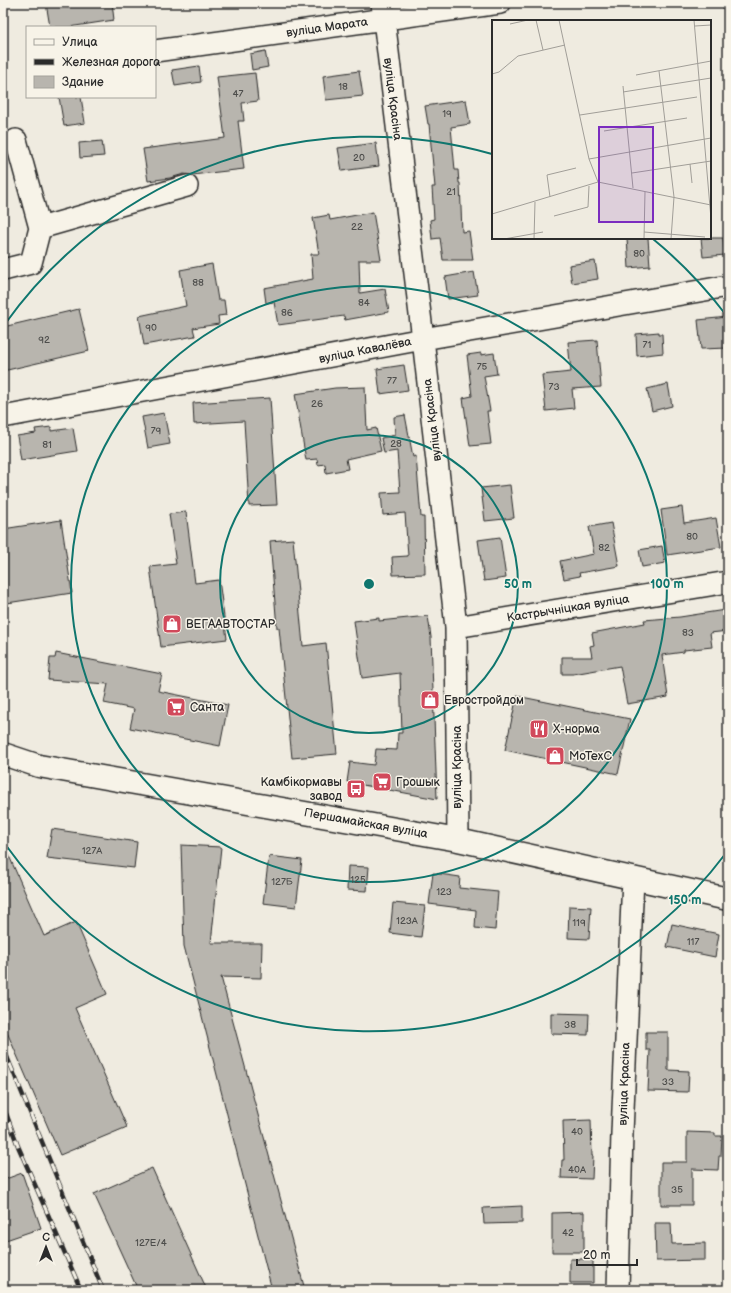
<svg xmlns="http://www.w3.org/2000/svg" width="731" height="1293" viewBox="0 0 731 1293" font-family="'Balsamiq Sans',sans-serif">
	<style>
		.building { fill: #b8b5ae; stroke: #2b2b2b }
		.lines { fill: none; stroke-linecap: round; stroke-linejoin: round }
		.minor-casing { stroke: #2b2b2b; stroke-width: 24 }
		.major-casing { stroke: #2b2b2b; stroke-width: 25 }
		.minor { stroke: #f7f3e8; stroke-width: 21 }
		.major { stroke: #f7f3e8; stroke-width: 22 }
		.rail-casing { stroke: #2b2b2b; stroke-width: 4.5 }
		.rail { stroke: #f7f3e8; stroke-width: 3; stroke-dasharray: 9; stroke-linecap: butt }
		.ring { fill: none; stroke: #0f766e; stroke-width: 2 }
		.labels { text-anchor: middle; stroke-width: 3; stroke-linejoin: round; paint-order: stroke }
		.number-label { font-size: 10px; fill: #4e4e4c }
		.street-label { font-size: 12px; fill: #2b2b2b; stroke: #f7f3e8 }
		.poi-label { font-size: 12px; fill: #2b2b2b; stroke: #f7f3e8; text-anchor: start }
		.inset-road { fill: none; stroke: #a19e98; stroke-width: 1 }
		.view { fill: #7b2cbf; fill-opacity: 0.15; stroke: #7b2cbf; stroke-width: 2 }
		.inset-edge { fill: none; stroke: #2b2b2b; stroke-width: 2 }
		.centre { fill: #0f766e; stroke: #f7f3e8; stroke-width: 2 }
		.ring-label { font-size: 12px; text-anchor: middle; font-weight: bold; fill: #0f766e; stroke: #f7f3e8; stroke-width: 3; stroke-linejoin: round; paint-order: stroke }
	</style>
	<rect width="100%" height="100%" fill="#efebe0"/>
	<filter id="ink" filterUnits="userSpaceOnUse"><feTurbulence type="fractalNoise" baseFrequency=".025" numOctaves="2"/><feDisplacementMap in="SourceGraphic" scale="8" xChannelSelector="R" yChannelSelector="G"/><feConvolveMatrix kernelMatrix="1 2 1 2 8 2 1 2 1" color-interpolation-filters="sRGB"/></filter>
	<g filter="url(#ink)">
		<!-- building -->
		<path class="building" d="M46,3H112L114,20L69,27H50Z
			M265,51L268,67L252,70L250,54Z
			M199,66L201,82L175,86L172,70Z
			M359,71L363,96L326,100L323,76Z
			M255,73L258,101L242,103L244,121H238L244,169L192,175L184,174L170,178L148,181L143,149L225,138L217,77Z
			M59,97H81L85,123L64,126Z
			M466,100L470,124L451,127L455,170H458L459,183H460L462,232L469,231L473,260H443L440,238L432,239L430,220L434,219L432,187H435L429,124H428L425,106Z
			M102,141L104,156L80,158L79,143Z
			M376,143L379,166L342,171L338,148Z
			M373,212L381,260H359L360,293L385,289L389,312L345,320L344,316L278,325L274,302L266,303L264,288L313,279L311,254H319L313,218L329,215L330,220Z
			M627,238H648L650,266L629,268Z
			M701,238H723L725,255L703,257Z
			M595,261L598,279L572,283L569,265Z
			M212,264L218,300H224L226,315L218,316L219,324L193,328L195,336L144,345L139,316L186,306L180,270Z
			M474,272L478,295L448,299L445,277Z
			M79,309L89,351L3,371V327Z
			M728,317V348L701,349L698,320Z
			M659,332V334H662L663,353L637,356L636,334Z
			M597,340L601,387L572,389L574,408L546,411L542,375L571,372L568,342Z
			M481,353V355L494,353L497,374L484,376L490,411H487L491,444L470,446L463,398L472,396L467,355Z
			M404,365L408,390L380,394L377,369Z
			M668,384L672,406L652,411L647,389Z
			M365,387L367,430L376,428L381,451L346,459L348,469L326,473L325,464L318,465L317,459L306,460L295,394L335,388Z
			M270,398L277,505L249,506L244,421L194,424L193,403Z
			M164,413L170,444L148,448L142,417Z
			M405,415L413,457L416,456L421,517H424L425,574L393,575L392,557L408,556L405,513L383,515L381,493L400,492L397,451L384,453L381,438L395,435L394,417Z
			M51,427V431L73,428L77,451L21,460L17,436L36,433L35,429Z
			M510,485L514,518L485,521L481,488Z
			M682,507L684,523L716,518L721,547L667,555L661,510Z
			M186,512L195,583L219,580L227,639L161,647L150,567L176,564L169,514Z
			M61,520L72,593L7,603L3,574V529Z
			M611,523L619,566L579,573L580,576L564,579L560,561L594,554L589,527Z
			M500,537L506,578L484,581L478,540Z
			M293,539L303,646L326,643L337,754L292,758L279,628H277L270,541Z
			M662,546L665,563L642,567L639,550Z
			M725,610L728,631L710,633L712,647L684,650V652L662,655L668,697L627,704L620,666L573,674H562V657H592L590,646L594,645L592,633L645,623L644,620L680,617Z
			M428,616L431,637L437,799L347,782L350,762L374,765L376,749L397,750L398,733H402L400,673L362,678L354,621L379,618V621Z
			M56,653L162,674L158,691L228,705L220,746L130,728L134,709L104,703L108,684L48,680L50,658H55Z
			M517,696L630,719L618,774L505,750Z
			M52,829L137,842L134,868L47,858Z
			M3,842L44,936L76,922L107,994L75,1008L127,1127L60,1155L3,1023Z
			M181,845L221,847L211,943H262L261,978L221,977L305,1290H272L184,946Z
			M269,856L302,860L296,907L263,903Z
			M348,866L369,867L367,891L347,890Z
			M433,873L460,877L459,888L498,892L495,930L475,928L476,910L429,904Z
			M393,903L425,906L421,937L390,933Z
			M569,906L591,907L589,939L568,938Z
			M672,924L719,934L715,957L667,947Z
			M551,1013L589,1014L588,1035L551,1034Z
			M646,1032H668V1070L689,1071L688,1092L648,1091L650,1050H646Z
			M591,1120L592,1156H593L592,1179L561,1178L562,1160H564L563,1121Z
			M687,1132L715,1133V1136H722L721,1156H719L718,1170L692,1169V1205H661V1162H687Z
			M152,1168L207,1290H138L94,1194Z
			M22,1173L41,1228L3,1241V1180Z
			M522,1206V1223L484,1224L483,1208Z
			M584,1212V1252H552V1213Z
			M655,1223H671L672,1244L705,1243V1260L656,1261Z
			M570,1259H593V1283H570Z"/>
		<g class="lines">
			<!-- minor casing -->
			<g class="minor-casing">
				<path id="minor" d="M382,3L423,339L456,627L458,840
					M155,51L500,3
					M40,228L187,186
					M3,270L31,263L40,228L16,140
					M3,417L423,339L728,286
					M456,627L728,582
					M618,1290L622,1133L633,878"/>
			</g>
			<!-- major casing -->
			<g class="major-casing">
				<path id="major" d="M3,754L39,766L458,840L728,899"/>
			</g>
			<!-- minor -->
			<use href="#minor" class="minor"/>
			<!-- major -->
			<use href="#major" class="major"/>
			<!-- rail casing -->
			<g class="rail-casing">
				<path id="rail" d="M3,1047L103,1290
					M3,1105L18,1146L81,1290"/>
			</g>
			<!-- rail -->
			<use href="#rail" class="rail"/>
		</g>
	</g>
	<!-- distance rings -->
	<g class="ring">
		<circle cx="369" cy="584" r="149"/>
		<circle cx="369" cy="584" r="298"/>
		<path d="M726 853A447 447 0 0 1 5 844M5 324A447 447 0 0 1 492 154M653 239A447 447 0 0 1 726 315"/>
	</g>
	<!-- icons -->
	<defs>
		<g id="shop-square" transform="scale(1)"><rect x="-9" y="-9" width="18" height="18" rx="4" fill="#d1495b" stroke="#f7f3e8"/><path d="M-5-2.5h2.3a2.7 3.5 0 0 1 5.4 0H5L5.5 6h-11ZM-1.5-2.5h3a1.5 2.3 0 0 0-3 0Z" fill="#fff"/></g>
		<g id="supermarket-square" transform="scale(1)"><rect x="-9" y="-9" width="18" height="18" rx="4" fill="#d1495b" stroke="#f7f3e8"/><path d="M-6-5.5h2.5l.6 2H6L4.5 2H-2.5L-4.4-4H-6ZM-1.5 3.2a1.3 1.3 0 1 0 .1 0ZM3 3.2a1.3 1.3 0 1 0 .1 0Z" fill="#fff"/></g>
		<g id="restaurant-square" transform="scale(1)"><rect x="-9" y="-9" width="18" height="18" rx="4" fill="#d1495b" stroke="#f7f3e8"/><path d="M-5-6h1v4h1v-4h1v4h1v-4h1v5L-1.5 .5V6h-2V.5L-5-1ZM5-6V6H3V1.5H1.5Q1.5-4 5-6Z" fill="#fff"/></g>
		<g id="bus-square" transform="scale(1)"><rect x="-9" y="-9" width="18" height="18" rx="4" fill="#d1495b" stroke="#f7f3e8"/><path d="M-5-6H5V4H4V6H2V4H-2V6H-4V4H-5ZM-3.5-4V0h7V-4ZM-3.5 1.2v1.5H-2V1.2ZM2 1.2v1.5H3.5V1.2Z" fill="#fff"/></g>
	</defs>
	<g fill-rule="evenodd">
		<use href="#shop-square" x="172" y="624"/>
		<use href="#shop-square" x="430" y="700"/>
		<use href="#supermarket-square" x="176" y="707"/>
		<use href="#restaurant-square" x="539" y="729"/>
		<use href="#shop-square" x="555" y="756"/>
		<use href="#supermarket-square" x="382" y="782"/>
		<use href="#bus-square" x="356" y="789"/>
	</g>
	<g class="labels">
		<!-- number labels -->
		<g class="number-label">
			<text x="343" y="90">18</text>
			<text x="238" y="97">47</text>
			<text x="447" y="117">19</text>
			<text x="359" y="161">20</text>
			<text x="451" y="195">21</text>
			<text x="357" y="230">22</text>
			<text x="639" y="257">80</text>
			<text x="198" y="286">88</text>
			<text x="364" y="306">84</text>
			<text x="287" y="316">86</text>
			<text x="151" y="331">90</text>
			<text x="44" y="343">92</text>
			<text x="647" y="348">71</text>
			<text x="482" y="370">75</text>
			<text x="392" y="384">77</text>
			<text x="554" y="390">73</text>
			<text x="317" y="407">26</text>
			<text x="156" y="434">79</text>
			<text x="396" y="447">28</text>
			<text x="47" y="448">81</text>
			<text x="692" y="540">80</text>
			<text x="604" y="551">82</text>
			<text x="688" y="636">83</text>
			<text x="92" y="854">127А</text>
			<text x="358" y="883">125</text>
			<text x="282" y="885">127Б</text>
			<text x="444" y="895">123</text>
			<text x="407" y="924">123А</text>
			<text x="579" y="926">119</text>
			<text x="693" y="945">117</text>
			<text x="570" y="1028">38</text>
			<text x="668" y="1085">33</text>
			<text x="577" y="1135">40</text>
			<text x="577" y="1173">40А</text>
			<text x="677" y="1193">35</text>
			<text x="568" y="1236">42</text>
			<text x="151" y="1246">127Е/4</text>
		</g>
		<!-- street labels -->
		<g class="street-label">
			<text transform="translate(327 27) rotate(-8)" y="4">вуліца Марата</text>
			<text transform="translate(393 99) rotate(83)" y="4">вуліца Красіна</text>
			<text transform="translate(365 350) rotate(-11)" y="4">вуліца Кавалёва</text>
			<text transform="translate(432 420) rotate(-97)" y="4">вуліца Красіна</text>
			<text transform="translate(568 608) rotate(-9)" y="4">Кастрычніцкая вуліца</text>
			<text transform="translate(457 767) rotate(-90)" y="4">вуліца Красіна</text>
			<text transform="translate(366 823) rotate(10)" y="4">Першамайская вуліца</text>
			<text transform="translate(624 1084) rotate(-88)" y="4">вуліца Красіна</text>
		</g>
		<!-- poi labels -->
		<g class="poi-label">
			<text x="186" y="628">ВЕГААВТОСТАР</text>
			<text x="444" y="704">Евростройдом</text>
			<text x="190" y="711">Санта</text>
			<text x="553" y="733">Х-норма</text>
			<text x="569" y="760">MoTexC</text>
			<text x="342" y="786" text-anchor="end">Камбікормавы<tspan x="342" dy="14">завод</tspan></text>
			<text x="396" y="786">Грошык</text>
		</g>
	</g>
	<!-- overview -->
	<g transform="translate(492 20)">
		<rect width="219" height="219" fill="#efebe0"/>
		<path class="inset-road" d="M44,0L51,30M67,0L97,139L106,162L219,185M202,0L219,199M18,4L36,0M203,6L219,5M167,51L182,177L179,219M0,54L7,52L26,36L73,25M144,55L219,41M131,66L141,168M131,72L219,58M88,95L205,77M112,111L195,98M97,139L219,118M198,144L200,163M140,153L219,141M58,177L55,155L84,148M0,194L106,162M62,196L96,187L97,166M152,212L213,217M12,219L51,212M42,219L43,182M152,219L153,172"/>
		<path class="view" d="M107,107H161V202H107Z"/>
		<rect width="219" height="219" class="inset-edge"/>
	</g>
	<circle cx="369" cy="584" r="6" class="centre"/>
	<g class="ring-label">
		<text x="518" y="588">50 m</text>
		<text x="667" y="588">100 m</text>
		<text x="685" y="904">150 m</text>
	</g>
	<!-- margin -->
	<rect width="731" height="1293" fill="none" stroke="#f7f3e8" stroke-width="16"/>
	<rect x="8" y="8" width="715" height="1277" fill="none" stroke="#2b2b2b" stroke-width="1.5" filter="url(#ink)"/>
	<!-- legend -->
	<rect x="26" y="26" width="130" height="72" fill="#f7f3e8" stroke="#a5a39c"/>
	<rect x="34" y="39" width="20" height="6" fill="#f7f3e8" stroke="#a5a39c"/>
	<text x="62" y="46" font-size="12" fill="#2b2b2b">Улица</text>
	<rect x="34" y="59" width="20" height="6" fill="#2b2b2b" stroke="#a5a39c"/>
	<text x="62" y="66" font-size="12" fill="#2b2b2b">Железная дорога</text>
	<rect x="34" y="76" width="20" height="12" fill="#b8b5ae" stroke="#a5a39c"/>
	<text x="62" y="86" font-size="12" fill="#2b2b2b">Здание</text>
	<!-- north arrow -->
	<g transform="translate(46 1247)" stroke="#f7f3e8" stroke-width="3" paint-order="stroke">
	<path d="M0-3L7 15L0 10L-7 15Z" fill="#2b2b2b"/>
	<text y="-6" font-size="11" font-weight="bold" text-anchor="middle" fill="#2b2b2b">С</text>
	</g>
	<!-- scale -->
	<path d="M577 1259v6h60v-6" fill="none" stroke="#2b2b2b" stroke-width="2"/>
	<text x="583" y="1259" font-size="12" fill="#2b2b2b" stroke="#f7f3e8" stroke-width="3" paint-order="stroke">20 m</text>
</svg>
